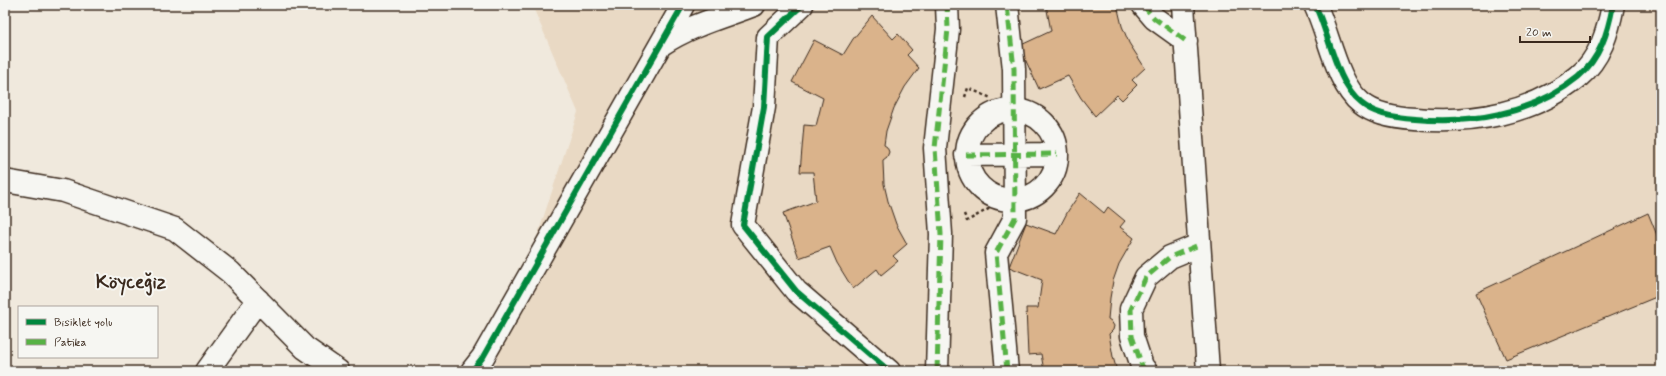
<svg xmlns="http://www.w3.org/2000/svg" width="1666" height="376" viewBox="0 0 1666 376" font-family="Mynerve,sans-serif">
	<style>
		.built { fill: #e9d9c4 }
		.building { fill: #dab38b; stroke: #3b2a1e }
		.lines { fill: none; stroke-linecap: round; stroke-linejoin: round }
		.minor-casing { stroke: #3b2a1e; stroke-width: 25 }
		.path { stroke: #3b2a1e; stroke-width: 2.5; stroke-dasharray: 3 3; stroke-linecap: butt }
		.minor { stroke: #f6f6f2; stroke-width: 22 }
		.quiet { stroke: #57b245; stroke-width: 5; stroke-dasharray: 10 5; stroke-linecap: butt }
		.cycleway-casing { stroke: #f6f6f2; stroke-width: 8 }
		.cycleway { stroke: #00873e; stroke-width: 6 }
		.labels { text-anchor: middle; stroke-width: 4; stroke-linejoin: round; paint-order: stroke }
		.district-label { font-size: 19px; font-weight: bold; fill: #3b2a1e; stroke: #f6f6f2 }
	</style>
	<rect width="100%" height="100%" fill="#f0e9dd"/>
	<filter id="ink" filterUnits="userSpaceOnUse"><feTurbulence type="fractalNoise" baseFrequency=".025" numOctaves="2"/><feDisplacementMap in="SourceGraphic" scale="8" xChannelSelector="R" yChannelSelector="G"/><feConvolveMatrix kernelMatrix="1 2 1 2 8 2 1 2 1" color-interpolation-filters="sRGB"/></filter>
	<g filter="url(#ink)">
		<!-- built -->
		<path class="built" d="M532,5H1661V371H493L578,112Z"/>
		<!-- building -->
		<path class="building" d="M1046,5H1117L1122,26L1129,43L1145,68L1132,80L1137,85L1122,100L1117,95L1095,116L1081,98L1068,76L1039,89L1019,46L1051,31Z
			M872,16L893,39L898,34L912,50L907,55L919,68L905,87L894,108L886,131L884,145L887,147L889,152L887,157L883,160V163L884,184L888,201L896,224L907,244L893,256L898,261L881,275L877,269L853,289L837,263L830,247L799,258L783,213L816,201L813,172H800L804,125L816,126L823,98L792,82L814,40L843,55L853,39Z
			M1080,193L1104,213L1108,207L1125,221L1120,227L1134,238L1119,264L1113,281L1110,298L1108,319L1111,321L1114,326L1113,330L1109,334L1113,357L1117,371H1044L1041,354L1028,355L1026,308H1038L1042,280L1009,267L1026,223L1056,234L1068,211Z
			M1648,213L1661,245V295L1506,359L1476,293Z"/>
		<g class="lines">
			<!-- minor casing -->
			<g class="minor-casing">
				<path id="minor" d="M802,5L768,37L764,107L743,225L796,291L889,371
					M1143,5L1154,18L1186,41
					M1183,5L1208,371
					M1315,5C1329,33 1336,83 1361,103C1375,115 1397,118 1415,119C1472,124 1533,114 1578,77C1600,59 1608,32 1613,5
					M662,44C691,25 722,17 754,5
					M967 155a45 45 0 1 1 90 0a45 45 0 1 1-90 0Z
					M966,155L1057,154
					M5,181L63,191L175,229L230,272L305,348L338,371
					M207,371L258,300
					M472,371L483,357L683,5
					M937,371L941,234L935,148L948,29L947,5
					M1007,371L996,253L1015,218L1014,69L1007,5
					M1146,371L1142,366L1132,336L1131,309L1146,277L1170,257L1199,245"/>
			</g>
			<!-- path -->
			<path class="path" d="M965,97L968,88L991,98
				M989,116L990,109
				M964,214L967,221L992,207"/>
			<!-- minor -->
			<use href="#minor" class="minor"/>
			<!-- quiet -->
			<path class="quiet" d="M1143,5L1154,18L1186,41
				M966,155L1057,154
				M937,371L941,234L935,148L948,29L947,5
				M1007,371L996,253L1015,218L1014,69L1007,5
				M1146,371L1142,366L1132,336L1131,309L1146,277L1170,257L1199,245"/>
			<!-- cycleway casing -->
			<g class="cycleway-casing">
				<path id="cycleway" d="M802,5L768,37L764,107L743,225L796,291L889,371
					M1315,5C1329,33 1336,83 1361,103C1375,115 1397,118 1415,119C1472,124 1533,114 1578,77C1600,59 1608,32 1613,5
					M472,371L483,357L683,5"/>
			</g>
			<!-- cycleway -->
			<use href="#cycleway" class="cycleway"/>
		</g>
	</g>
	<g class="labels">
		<!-- district labels -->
		<g class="district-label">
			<text x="131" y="288">Köyceğiz</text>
		</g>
	</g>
	<!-- margin -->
	<rect width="1666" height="376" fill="none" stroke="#f6f6f2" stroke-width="20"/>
	<rect x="10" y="10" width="1646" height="356" fill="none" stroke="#3b2a1e" stroke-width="1.5" filter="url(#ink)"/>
	<!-- legend -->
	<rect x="18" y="306" width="140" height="52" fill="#f6f6f2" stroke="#aba49d"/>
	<rect x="26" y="319" width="20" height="6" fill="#00873e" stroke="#aba49d"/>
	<text x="54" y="326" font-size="12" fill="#3b2a1e">Bisiklet yolu</text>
	<rect x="26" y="339" width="20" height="6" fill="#57b245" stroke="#aba49d"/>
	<text x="54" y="346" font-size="12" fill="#3b2a1e">Patika</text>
	<!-- scale -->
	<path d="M1520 36v6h70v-6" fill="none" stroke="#3b2a1e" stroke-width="2"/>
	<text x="1526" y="36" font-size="12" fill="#3b2a1e" stroke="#f6f6f2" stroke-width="3" paint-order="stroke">20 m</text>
</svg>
